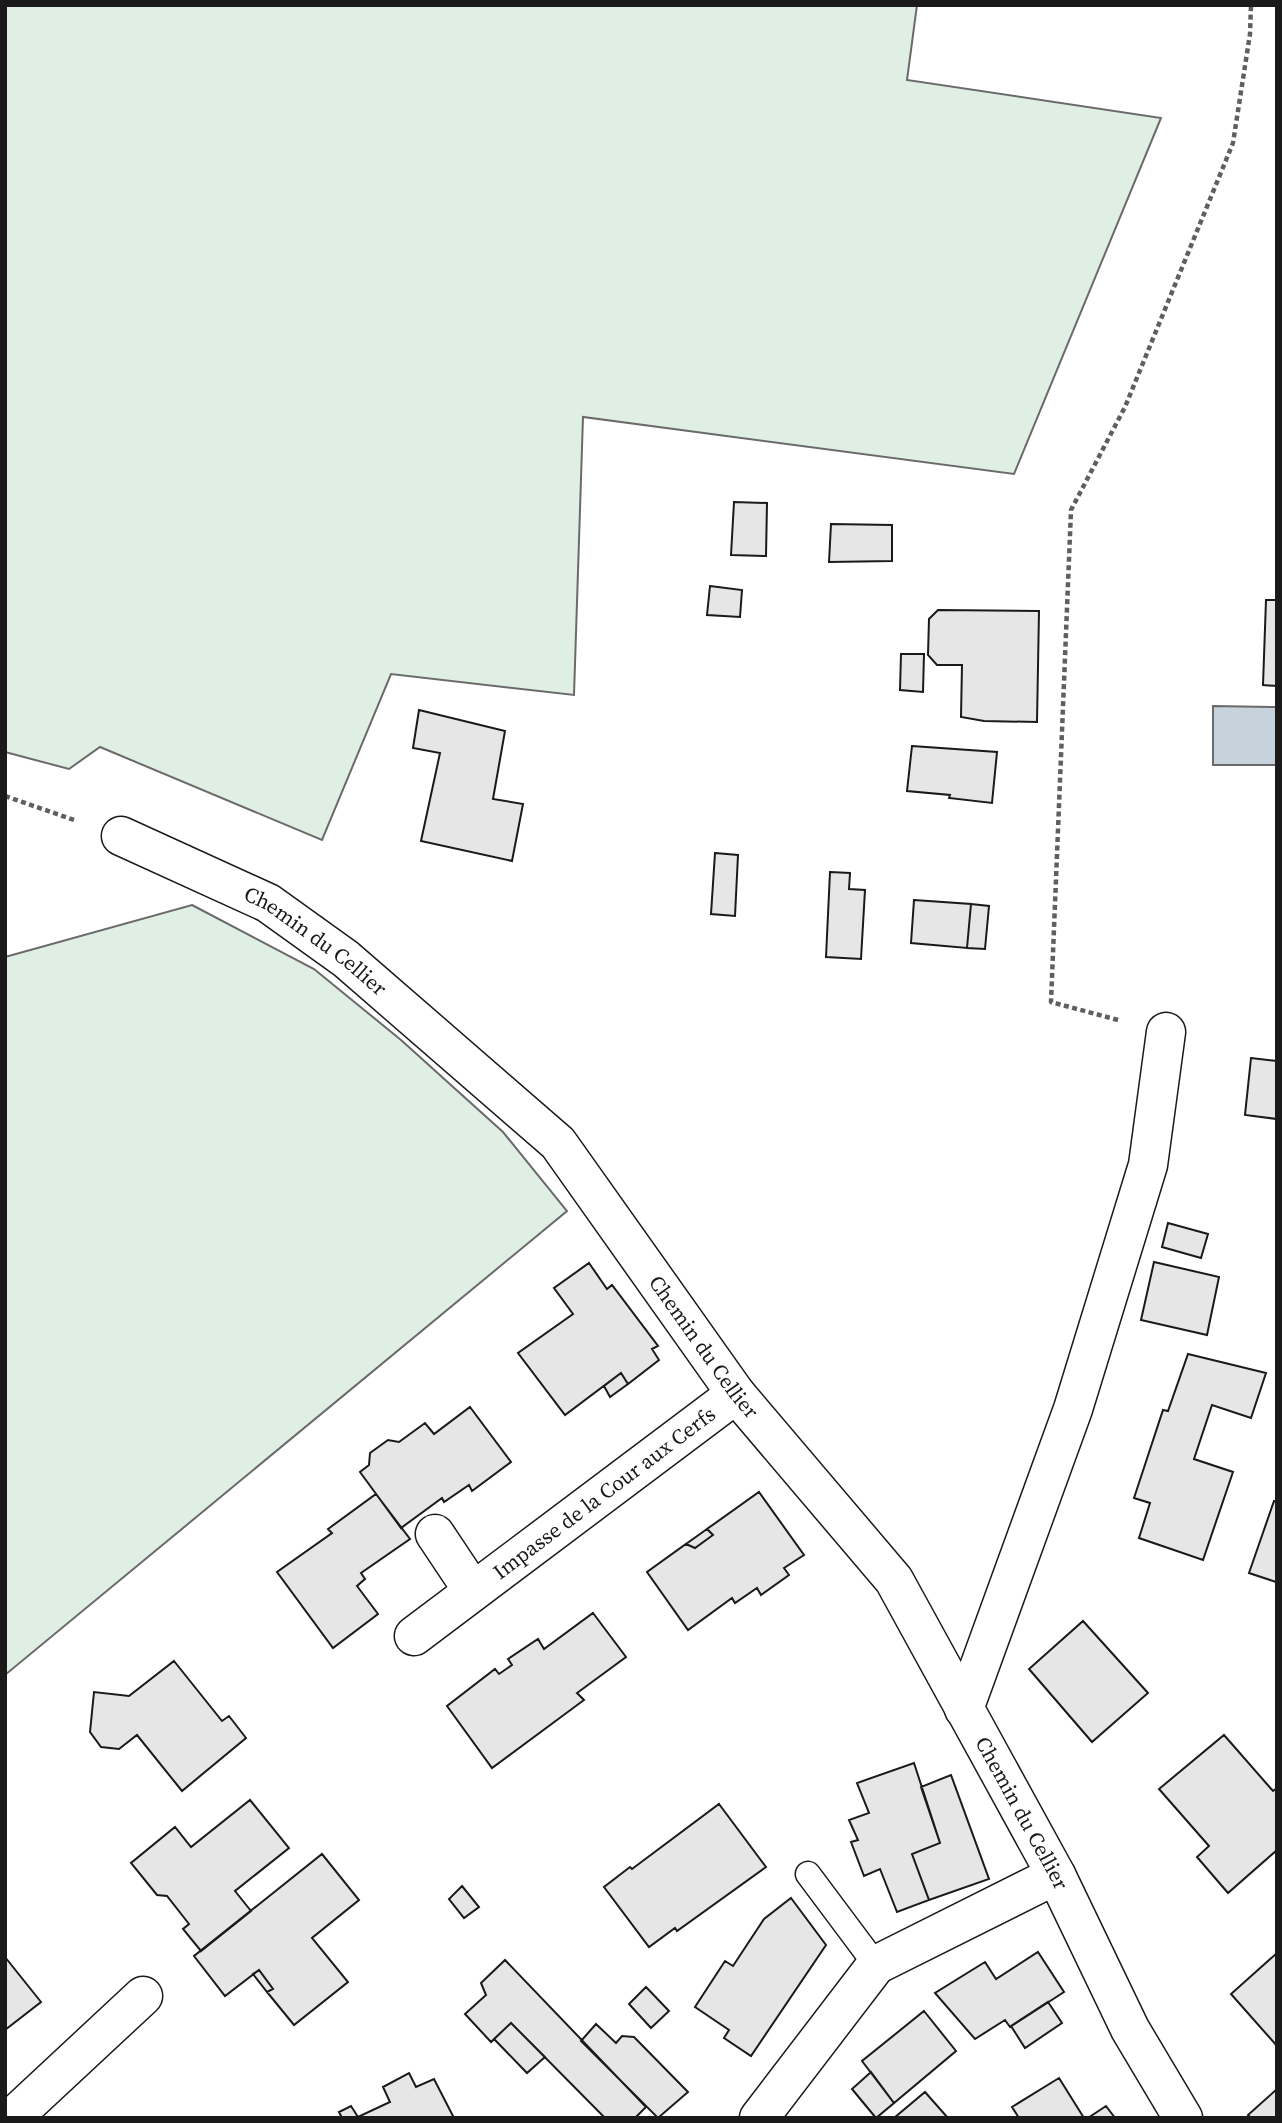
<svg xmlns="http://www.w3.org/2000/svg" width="1282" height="2123" viewBox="0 0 1282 2123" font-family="'Source Serif 4',serif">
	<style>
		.green { fill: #e0efe3; stroke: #6a6a6a; stroke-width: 2 }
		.water { fill: #c6d2dc; stroke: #6a6a6a; stroke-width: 2 }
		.building { fill: #e6e6e6; stroke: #1a1a1a; stroke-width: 2 }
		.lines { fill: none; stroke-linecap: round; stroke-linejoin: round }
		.lane-casing { stroke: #1a1a1a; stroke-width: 27 }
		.street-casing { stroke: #1a1a1a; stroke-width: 41 }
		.path { stroke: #5f5f5f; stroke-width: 4.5; stroke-dasharray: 5 3.5; stroke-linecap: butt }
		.lane { stroke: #fff; stroke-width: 24 }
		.street { stroke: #fff; stroke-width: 38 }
		.labels { text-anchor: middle; stroke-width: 5; stroke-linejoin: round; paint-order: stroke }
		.street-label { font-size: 21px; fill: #1a1a1a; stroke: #fff }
	</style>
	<rect width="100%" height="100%" fill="#fff"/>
	<!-- green -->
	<path class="green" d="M5,5H917L907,80L1161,118L1014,474L583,417L574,695L391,674L322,840L100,747L69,769L5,752Z
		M192,905L314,969L401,1040L503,1132L567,1211L5,1675V957Z"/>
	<!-- water -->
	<path class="water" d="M1213,706L1277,707V765H1213Z"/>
	<!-- building -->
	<path class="building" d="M734,502L767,503L766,556L731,555Z
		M831,524L892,525V561L829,562Z
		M710,586L742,590L740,617L707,615Z
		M1266,600H1277V686L1263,685Z
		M938,610L1039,611L1037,722L984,721L961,717L962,665H937L928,655L929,619Z
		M901,654H924L923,692L900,690Z
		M419,710L505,731L493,799L523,804L512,861L421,841L440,753L413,748Z
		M912,746L997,752L992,803L949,798L950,795L907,791Z
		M715,853L738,855L735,916L711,914Z
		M830,872L850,873L849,889L865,890L861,959L826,957Z
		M914,900L971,904L967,948L911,943Z
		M971,904L989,906L985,949L967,948Z
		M1251,1058L1277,1061V1119L1245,1115Z
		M1168,1223L1208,1234L1201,1258L1162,1247Z
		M1154,1262L1219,1277L1207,1335L1141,1320Z
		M589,1263L607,1289L612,1285L658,1346L652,1349L659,1360L628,1384L621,1373L565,1415L518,1353L573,1314L554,1288Z
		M1188,1354L1266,1373L1251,1418L1212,1405L1194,1459L1233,1472L1203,1560L1139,1538L1150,1503L1134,1498L1163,1410L1168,1411Z
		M621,1373L628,1384L610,1397L604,1386Z
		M470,1407L511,1462L472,1491L469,1485L444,1502L442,1498L401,1528L360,1472L369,1465L370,1453L388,1440L399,1442L425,1423L434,1434Z
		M759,1492L804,1555L784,1568L789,1575L761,1595L757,1588L735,1603L732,1598L688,1630L647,1572L686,1544L695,1548L713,1535L707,1529Z
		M376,1494L410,1539L361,1573L365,1579L357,1586L378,1614L333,1648L277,1572L332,1533L328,1529Z
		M1274,1501L1277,1502L1276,1582L1249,1573Z
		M707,1529L713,1535L695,1548L686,1544Z
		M593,1613L626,1657L577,1693L584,1700L492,1768L447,1706L495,1669L499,1674L512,1665L508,1659L538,1639L544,1649Z
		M1083,1621L1148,1693L1092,1742L1029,1669Z
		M174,1661L222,1721L229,1716L246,1738L182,1791L137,1735L119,1749L101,1747L90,1732L94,1692L129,1696Z
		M1224,1735L1273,1791L1277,1788V1850L1228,1893L1197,1857L1209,1846L1159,1789Z
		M914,1763L940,1843L912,1854L929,1900L897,1912L880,1869L864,1876L851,1842L858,1840L849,1820L869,1813L857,1783Z
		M951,1775L989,1879L929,1900L912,1854L940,1843L921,1787Z
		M250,1800L289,1848L235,1891L251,1911L201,1951L183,1929L189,1924L167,1896L157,1895L131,1863L175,1827L191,1847Z
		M719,1804L766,1867L677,1931L675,1928L649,1947L604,1887L630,1867L632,1869Z
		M322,1854L359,1900L312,1938L348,1982L294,2025L267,1992L273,1989L259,1970L225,1996L194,1956Z
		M462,1886L479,1907L464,1918L449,1899Z
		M791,1898L826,1945L751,2056L724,2038L729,2030L695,2007L725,1961L733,1966L764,1919Z
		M1038,1952L1064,1992L1010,2027L1005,2020L975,2039L935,1993L985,1962L996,1979Z
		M1277,1953V2046L1231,1994Z
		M5,1957L41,2002L5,2030Z
		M505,1960L646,2107L635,2118H605L511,2023L491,2042L465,2014L486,1995L481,1983Z
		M259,1970L273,1989L267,1992L253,1974Z
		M646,1987L669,2011L651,2028L629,2004Z
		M1048,2002L1062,2023L1025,2048L1011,2026Z
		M924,2011L956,2051L894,2103L862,2061Z
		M511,2023L545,2057L527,2073L494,2039Z
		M596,2024L616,2043L622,2036L634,2037L688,2092L658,2118L581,2041Z
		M871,2072L894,2103L876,2118L852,2089Z
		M409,2073L416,2087L434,2079L454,2118H342L339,2112L351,2106L358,2117L390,2102L383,2087Z
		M1059,2078L1084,2118H1019L1012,2107Z
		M1277,2089V2118H1251L1248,2115Z
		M925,2092L948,2118H894Z
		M1106,2106L1115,2118H1088Z"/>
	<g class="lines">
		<!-- lane casing -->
		<g class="lane-casing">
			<path id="lane" d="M808,1874L876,1965"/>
		</g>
		<!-- street casing -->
		<g class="street-casing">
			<g id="street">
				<path id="s1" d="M121,836L268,903L346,959L558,1143L736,1394L894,1580L1056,1875L1130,2029L1183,2118"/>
				<path d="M435,1534L473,1591"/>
				<path id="s2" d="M414,1636L736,1394"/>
				<path d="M964,1709L1073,1409L1148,1165L1166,1032"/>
				<path d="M12,2118L143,1996"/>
				<path d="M759,2118L876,1965L1056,1875"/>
			</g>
		</g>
		<!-- path -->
		<path class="path" d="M5,796L77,821
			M1118,1020L1051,1002L1071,510L1125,407L1233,143L1250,34L1251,5"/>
		<!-- lane -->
		<use href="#lane" class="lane"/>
		<!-- street -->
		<use href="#street" class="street"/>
	</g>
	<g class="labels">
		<!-- street labels -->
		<g class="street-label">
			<text dy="7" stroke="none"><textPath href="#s1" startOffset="222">Chemin du Cellier</textPath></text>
			<text dy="7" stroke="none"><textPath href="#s1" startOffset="789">Chemin du Cellier</textPath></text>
			<text dy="7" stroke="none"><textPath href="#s2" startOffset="238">Impasse de la Cour aux Cerfs</textPath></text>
			<text dy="7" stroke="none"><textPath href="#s1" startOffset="1356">Chemin du Cellier</textPath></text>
		</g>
	</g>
	<!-- border -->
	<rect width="1282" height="2123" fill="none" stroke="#1a1a1a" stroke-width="14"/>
</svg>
